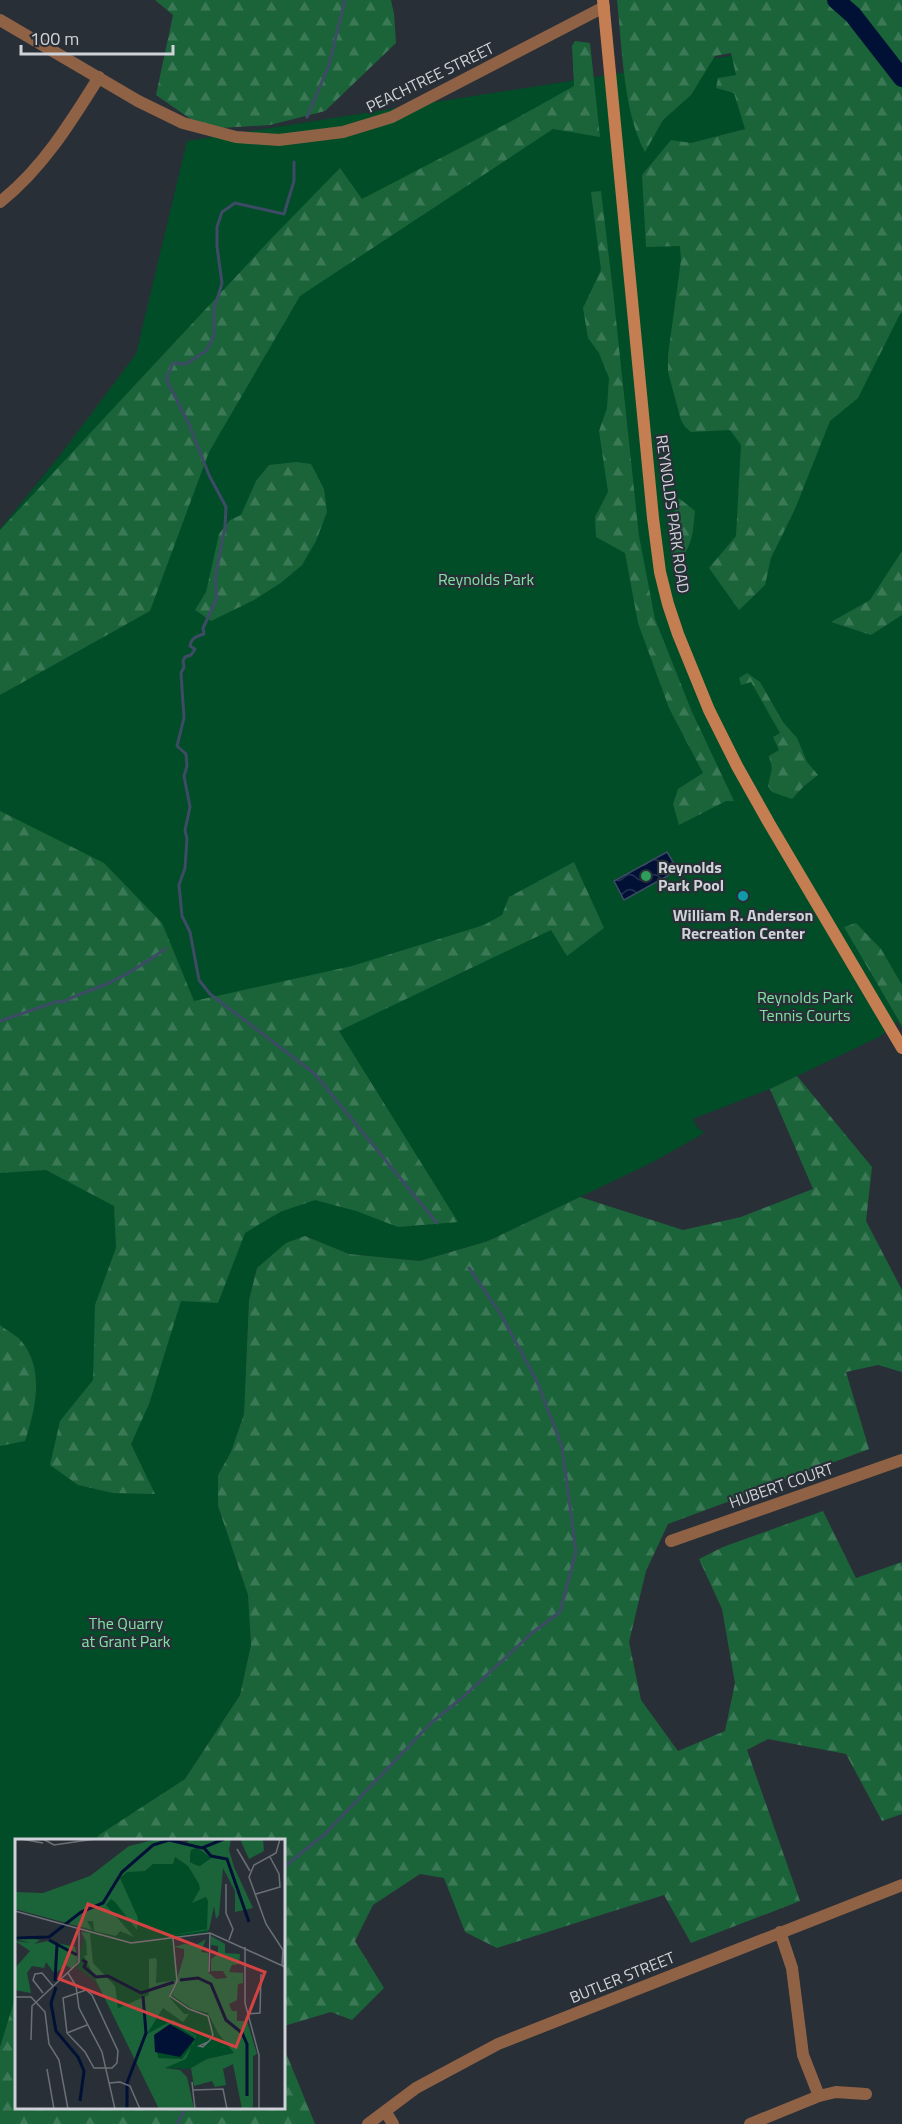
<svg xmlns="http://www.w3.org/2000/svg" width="902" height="2124" viewBox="0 0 902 2124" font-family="'Titillium Web',sans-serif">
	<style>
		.green { fill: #004d27 }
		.forest { fill: url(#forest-firs) }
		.water { fill: url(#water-waves); stroke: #3e4b66; stroke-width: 1.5 }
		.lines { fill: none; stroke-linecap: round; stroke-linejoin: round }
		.stream { stroke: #3e4b66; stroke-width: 3 }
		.river { stroke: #001135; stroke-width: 18 }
		.minor { stroke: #8f6246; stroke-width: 12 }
		.tertiary { stroke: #8f6246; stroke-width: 12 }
		.secondary { stroke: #c57e51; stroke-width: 12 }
		.leisure-dot { fill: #2e9e5b; stroke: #292f37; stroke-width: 2 }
		.culture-dot { fill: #0f9aa8; stroke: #292f37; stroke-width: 2 }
		.labels { text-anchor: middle; stroke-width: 4.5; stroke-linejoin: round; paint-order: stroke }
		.street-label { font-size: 16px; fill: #cfd2d8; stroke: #292f37 }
		.park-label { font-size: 16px; fill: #81e1a2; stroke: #292f37 }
		.poi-label { font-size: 16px; font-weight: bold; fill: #cfd2d8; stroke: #292f37; text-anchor: start }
		.inset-river { fill: none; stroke: #001135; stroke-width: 3 }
		.inset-road { fill: none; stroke: #6b7077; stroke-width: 1.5 }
		.view { fill: #d54242; fill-opacity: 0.15; stroke: #d54242; stroke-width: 3 }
		.inset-edge { fill: none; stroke: #cfd2d8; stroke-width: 3 }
	</style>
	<defs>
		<pattern id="forest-firs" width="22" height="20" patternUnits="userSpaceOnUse" patternTransform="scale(1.5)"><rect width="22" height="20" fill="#1b643a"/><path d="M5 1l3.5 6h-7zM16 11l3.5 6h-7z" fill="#3b7956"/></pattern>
		<pattern id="water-waves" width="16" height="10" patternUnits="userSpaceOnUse" patternTransform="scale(1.5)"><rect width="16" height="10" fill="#001135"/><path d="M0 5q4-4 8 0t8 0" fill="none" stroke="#243352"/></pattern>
	</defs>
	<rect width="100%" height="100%" fill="#292f37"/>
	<!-- green -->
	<path class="green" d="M863,35L902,70V1029L897,1021L881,1036L770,1089L693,1119L698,1129L704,1131L701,1135L651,1163L488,1241L420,1261L349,1254L305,1236L257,1268L249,1300L244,1414L231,1452L218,1475V1506L248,1595L251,1645L240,1695L185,1779L100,1835L95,1840H16V1995L0,2047V529L61,454L136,354L187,141Z"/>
	<!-- forest -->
	<path class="forest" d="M155,0H391L394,14L396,43L325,111L270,125L205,129L156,95L173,15Z
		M617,0H902V312L899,316L858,398L830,421L795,509L771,558L765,585L739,610L709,568L736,536L741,445L730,430L691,432L685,427L681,420L668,372V355L681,260L680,246L646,247L642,175L671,140L691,143L745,129L734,93L716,88L718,78L736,75L731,53L715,56L691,95L663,120L645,152C623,112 622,45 617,0Z
		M575,41L590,43L600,137L553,129L300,296L209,452L150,611L0,695V530L268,242L340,168L362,199L506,124L574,86L572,46Z
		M601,191L613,291L639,536L655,619L692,712L734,801H726L679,825L673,804L678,789L703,773L669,708L638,623L625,553L596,537L595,517L608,492L599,431L607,408L609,378L599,353L588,338L583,308L601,270L591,192Z
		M296,462L311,464L324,489L327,512L316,541L302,565L282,582L254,600L211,621L195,610L206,592L219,534L230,520L241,515L256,481L269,465Z
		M679,498L695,511C692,539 693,545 674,567C667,543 670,522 679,498Z
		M902,551V615L871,635L831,622L870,600Z
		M747,673L760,682L783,722L797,738L807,762L818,775L804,786L792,799L772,792L768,786L772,768L769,756L779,750L773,737L780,733L751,682L741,685L739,678Z
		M0,811L104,863L162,923L194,1001L352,966L484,925L502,915L509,897L574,862L604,928L567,956L551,930L339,1031L458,1222L398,1227L356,1211L315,1200L280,1212L245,1233L218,1303L181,1301L149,1404L131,1444L155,1494L113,1493L78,1485L50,1465L60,1421L93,1380L95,1305L116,1248L114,1206L46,1170L0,1173Z
		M856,923L881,949L902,985V1026L844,927Z
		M797,1076L872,1167L866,1221L902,1290V1372L878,1365L846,1372L869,1449L668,1524L646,1571L629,1642L641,1700L678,1751L725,1731L735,1683L722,1609L699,1559L723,1547L823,1511L856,1578L902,1562V1814L882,1821L846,1754L768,1739L747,1750L800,1901L691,1943L664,1895L497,1948L465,1932L444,1878L420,1874L373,1905L355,1941L384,1988L352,2020L331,2012L284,2026V1840H95L99,1835L185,1779L240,1695L251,1645L248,1595L218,1506V1475L231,1452L244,1414L249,1300L257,1268L286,1243L305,1236L349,1254L420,1261L488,1241L580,1197L683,1230L741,1217L813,1189L770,1089Z
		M0,1325C7,1331 17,1335 22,1342C45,1370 35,1411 25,1441L0,1446Z
		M16,1995V2108H284V2048L315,2124H0V2047Z"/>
	<!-- water -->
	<path class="water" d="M667,852L678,870L624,900L614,881Z"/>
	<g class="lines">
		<!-- stream -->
		<path class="stream" d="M307,117L329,65L345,0
			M294,162V181L284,214L235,203L222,212L217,227V247L222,283L214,310V336L206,351L186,364L173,363L166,379L189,424L209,475L226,507L225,527L215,579L217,598L203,628L204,634C197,636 191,638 190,646L195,649L191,655L185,657L183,661L184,667L181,673L184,718L177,746L186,754L187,766L184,776L190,807L185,830L187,839L185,868L179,885L182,916L190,932L199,980L210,994L314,1073L437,1223
			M0,1021L59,1001L63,1002C75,995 87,992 99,987C123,978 144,964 165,949
			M284,1867L325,1834L432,1722L462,1698L532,1633L560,1612L576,1552L562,1447L537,1381L500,1313L469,1268
			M177,2124L185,2108"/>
		<!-- river -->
		<path class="river" d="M836,0L853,15L902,78"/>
		<!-- minor -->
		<path class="minor" d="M671,1541L902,1460
			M780,1932L792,1968L803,2055L819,2096
			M385,2111L393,2124
			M368,2124L416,2088L498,2044L902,1885
			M750,2124L819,2096L836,2092L866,2094"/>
		<!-- tertiary -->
		<path class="tertiary" d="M0,20L138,101L183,123L236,137L279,140L343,132L392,117L604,7
			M0,202C42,169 71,122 99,77"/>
		<!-- secondary -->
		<path class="secondary" d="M603,0L653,518L660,572L668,604L678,634L709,710L737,766L769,823L902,1048"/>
	</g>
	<!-- markers -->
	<circle class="leisure-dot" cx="646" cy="876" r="6"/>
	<circle class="culture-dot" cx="743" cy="896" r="6"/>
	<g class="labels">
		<!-- street labels -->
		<g class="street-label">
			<text transform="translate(430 77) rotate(-26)" y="6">PEACHTREE STREET</text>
			<text transform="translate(673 514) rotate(82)" y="6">REYNOLDS PARK ROAD</text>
			<text transform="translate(781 1485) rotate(-19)" y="6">HUBERT COURT</text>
			<text transform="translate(622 1977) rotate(-22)" y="6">BUTLER STREET</text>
		</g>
		<!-- park labels -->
		<g class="park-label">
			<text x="486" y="585">Reynolds Park</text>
			<text x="805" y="1003">Reynolds Park<tspan x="805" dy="18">Tennis Courts</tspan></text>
			<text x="126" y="1629">The Quarry<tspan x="126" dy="18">at Grant Park</tspan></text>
		</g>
		<!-- poi labels -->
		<g class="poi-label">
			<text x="658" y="873">Reynolds<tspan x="658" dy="18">Park Pool</tspan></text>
			<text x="743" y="921" text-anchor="middle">William R. Anderson<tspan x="743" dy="18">Recreation Center</tspan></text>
		</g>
	</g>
	<!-- overview -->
	<g transform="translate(15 1839)">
		<rect width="270" height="270" fill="#292f37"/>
		<path d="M179,9L193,62V93L158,98L163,139L177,170L193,174L219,214L192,220L174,230L135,228L78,140L62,129L75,68L107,32Z" fill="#004d27"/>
		<path d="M143,0L172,4L174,0H216L214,11L219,28L238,69L220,73V52L208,29L204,76L201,80L199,67L194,91L151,97L192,90L193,62L191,58L177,64L185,50L184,45L173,27L160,18L158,25H138L130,32L112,33L105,39L123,79L122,91L100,63L96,60L91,66L119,98L105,92L101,97L79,92L78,82H72L77,91L0,70V53L28,54L75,37L114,7ZM182,9L196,19L183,27L175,23V18L176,11ZM225,0H248L249,12L234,20ZM66,93L75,94L78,124L100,147L103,169L134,156V120L141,119L142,123L141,144L161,141L155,159L169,175H174L172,178L168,183L148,169L132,195L158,181L181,197L171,220L150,229L165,231L172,238L179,270H144L69,117L72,116L71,102ZM160,186L179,197V204L167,220L143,219L140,195ZM0,97L25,101L19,105L33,102L60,108L63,121L57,130L51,126L40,135L31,123L29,129L17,127L12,134L16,154L0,151V129L15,112L0,102L16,104L0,100ZM196,97L210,105V114L225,115L224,125L217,126L214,133L228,134V144L223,145L222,161L214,165L217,172H222V182H232L242,215L238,217V268L227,270L218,225L208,230L211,246L200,248L197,242L179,247L176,229L192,220L219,214L203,194L193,174L177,170L157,156L169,117V110L159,108L169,105L181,106L191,100L186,113L193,114V133L201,140L212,139L208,132H196V120L203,115V107L196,106Z" fill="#1b643a" fill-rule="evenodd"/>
		<path d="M182,9L196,19L185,27L175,23V18L176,11Z" fill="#004d27"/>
		<path d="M155,185L180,200L165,218L140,213L139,196Z" fill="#001135"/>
		<path class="inset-river" d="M189,9L196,17L212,20L234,83M0,99L34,98L66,73L88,64L107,33L138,6L154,1L187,9L209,0M34,101L62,116M67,121L71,123L69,128L81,138L93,137L126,154L159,143M165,141L183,139L196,145L211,181L227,194L232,205V257M40,142L42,106M41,148L36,164L41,192L63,218L69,232L65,262M112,270V244L131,194L128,157"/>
		<path class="inset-road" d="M6,0L28,4M28,0L39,6L80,0M265,0L261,14L239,26L234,38L251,85L268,111L267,126M222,10L235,32M211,45V74L218,90L214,101M241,55L265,48L264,35L255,18M0,72L116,104L195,94L270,128M158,99L162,142L155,157L174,170L193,177L198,196L195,201L188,208L184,207L193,203M230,108V164L244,216V270M194,133L195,94M53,134L61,147L64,169L87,213L100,270M71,151L77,156L103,212L102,224L97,229H79L70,213L52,194L48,159ZM28,154L18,141L20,135L27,134L38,147M0,158H16L30,173L34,205L44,221L53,270M232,175L245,174L246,135M52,194L72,186M16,201L17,167L64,123V90M32,230L39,270M177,243L180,270M94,244L105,243L115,247L125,270M178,251L208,250L212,270"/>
		<path class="view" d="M73,65L250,133L221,208L44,140Z"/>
		<rect width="270" height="270" class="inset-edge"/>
	</g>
	<!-- scale -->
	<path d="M21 45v9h152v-9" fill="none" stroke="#cfd2d8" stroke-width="3"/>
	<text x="30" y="45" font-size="18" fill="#cfd2d8" stroke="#292f37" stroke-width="4.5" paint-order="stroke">100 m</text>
</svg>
